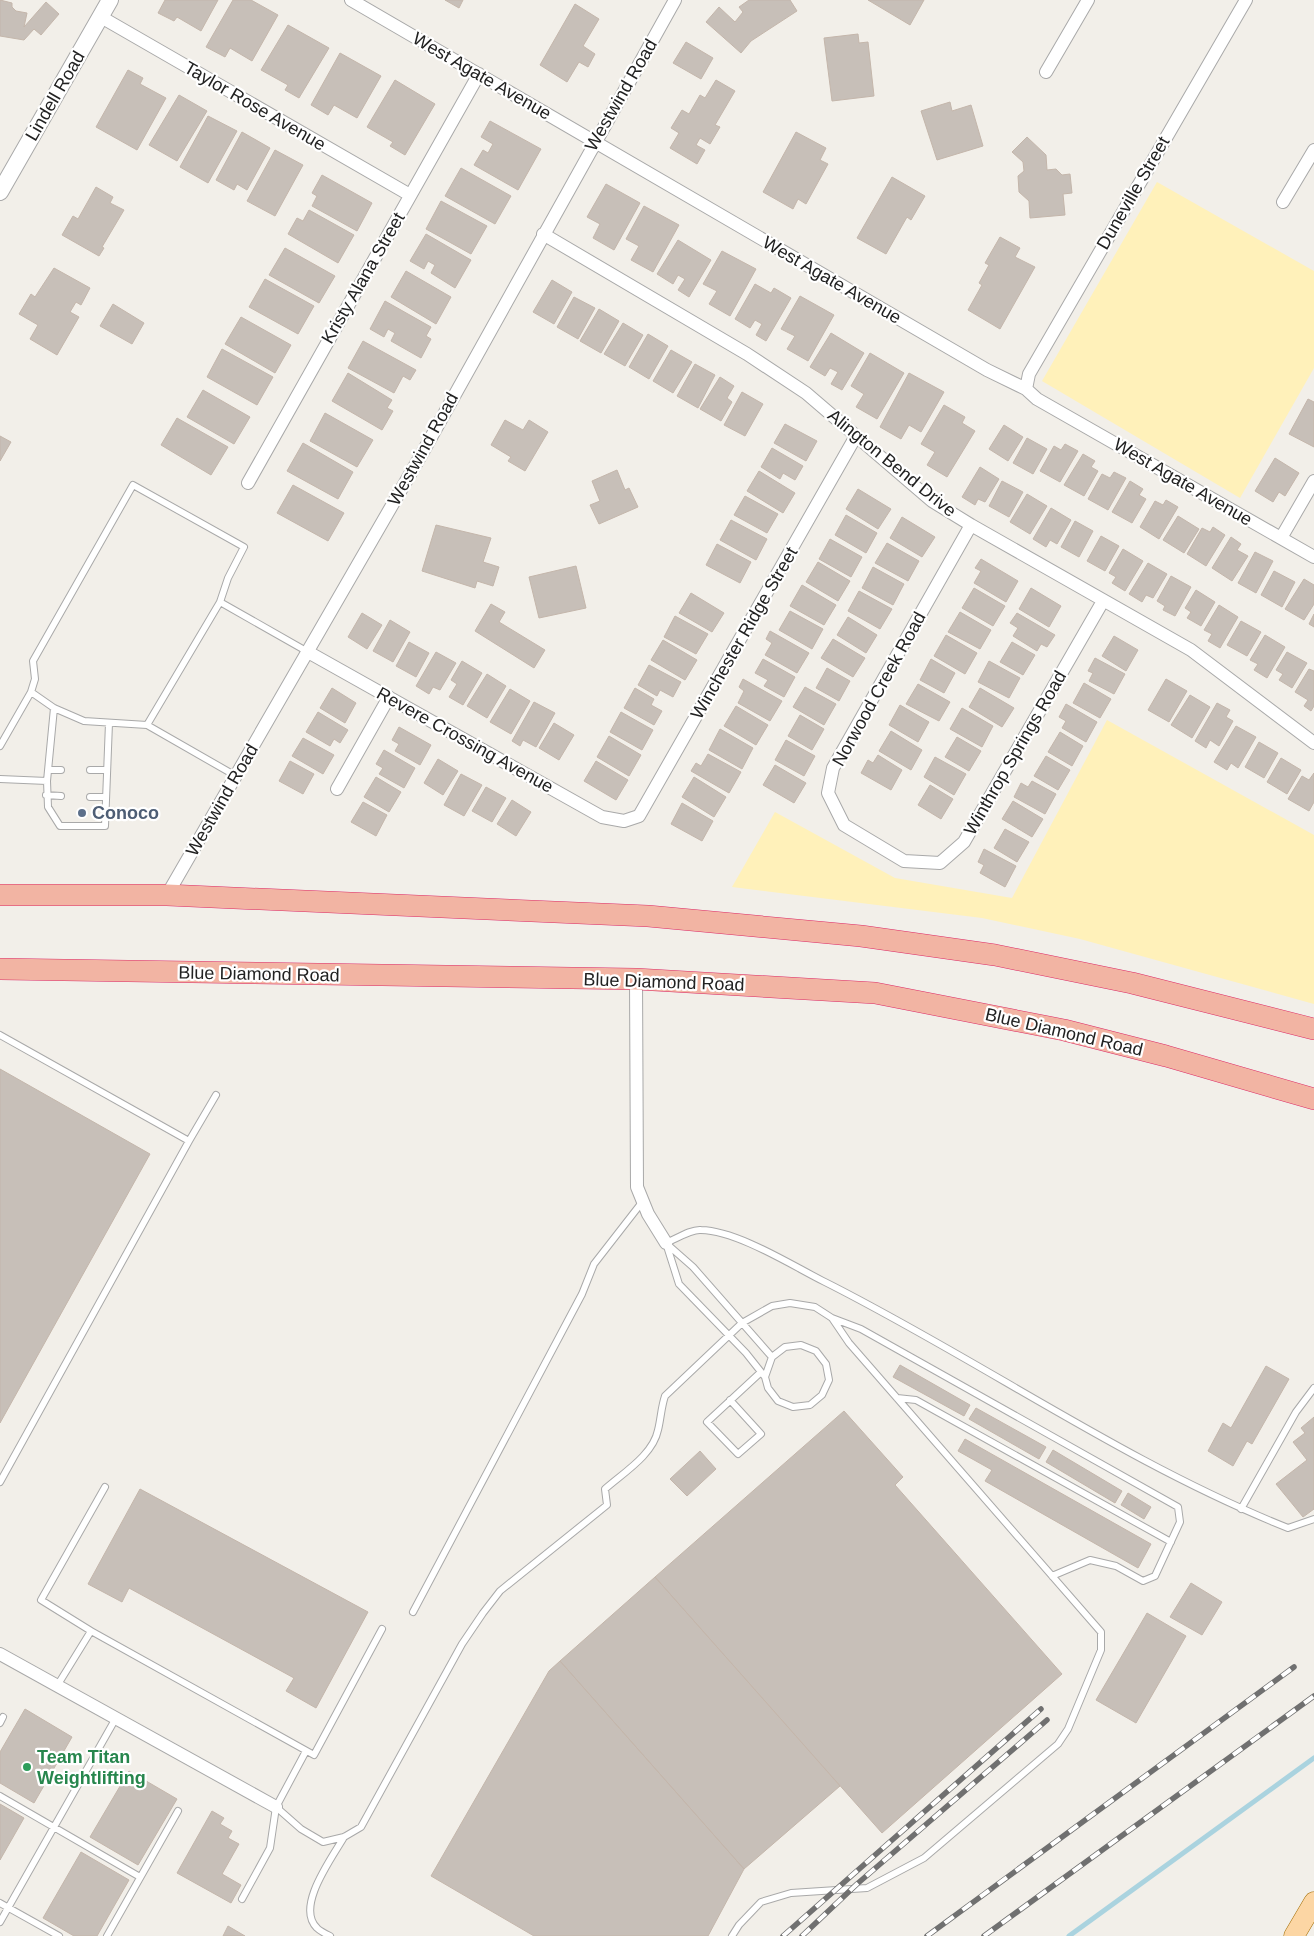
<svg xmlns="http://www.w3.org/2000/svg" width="1314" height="1936" viewBox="0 0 1314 1936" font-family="Arial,sans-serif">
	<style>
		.sand { fill: #fff1ba }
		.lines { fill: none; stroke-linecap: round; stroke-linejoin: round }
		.stream { stroke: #aad3df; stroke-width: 5 }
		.building { fill: #c7bfb8; stroke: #c4b6ab }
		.service-casing { stroke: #a9a9a9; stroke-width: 8 }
		.minor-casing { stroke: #a9a9a9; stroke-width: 14 }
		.tertiary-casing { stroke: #a9a9a9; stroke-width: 18 }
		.primary-casing { stroke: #a06b00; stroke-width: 21 }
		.trunk-casing { stroke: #dc2a67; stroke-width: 22 }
		.service { stroke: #fff; stroke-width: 6 }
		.minor { stroke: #fff; stroke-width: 12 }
		.tertiary { stroke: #fff; stroke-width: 16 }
		.primary { stroke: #fcd6a4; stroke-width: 20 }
		.trunk { stroke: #f2b4a3; stroke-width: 21 }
		.rail-casing { stroke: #707070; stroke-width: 5.5 }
		.rail { stroke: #fff; stroke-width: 4; stroke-dasharray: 11; stroke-linecap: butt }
		.service-dot { fill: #5c6f8a; stroke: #fff; stroke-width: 2 }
		.leisure-dot { fill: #2e9e5b; stroke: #fff; stroke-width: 2 }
		.labels { text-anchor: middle; stroke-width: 4.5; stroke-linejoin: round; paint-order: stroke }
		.street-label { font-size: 18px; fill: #222; stroke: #fff }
		.service-label { font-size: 18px; font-weight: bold; fill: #4e5e75; stroke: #fff; text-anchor: start }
		.leisure-label { font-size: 18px; font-weight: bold; fill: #27864d; stroke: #fff; text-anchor: start }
	</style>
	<rect width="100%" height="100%" fill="#f2efe9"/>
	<!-- sand -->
	<path class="sand" d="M1157,182L1314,271V368L1240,498L1042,381Z
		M1107,720L1314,835V1004L1080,939L982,918L732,887L775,812L895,878L1012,898Z"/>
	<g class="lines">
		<!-- stream -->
		<path class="stream" d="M1069,1936L1314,1758"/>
	</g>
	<!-- building -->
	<path class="building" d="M0,0L12,3V7L16,11L27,13L24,27L46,2L59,14L41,35L34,29L24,40L0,36Z
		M165,0H218L201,31L177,17L174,21L158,13Z
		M233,0H251L278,15L252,61L230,48L225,57L206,47Z
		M445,0H463L459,8Z
		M749,0H790L797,11L751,41L741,53L706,22L719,7L735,22L743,12L739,7Z
		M868,0H924L910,25Z
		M575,4L599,19L583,46L595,54L588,67L579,62L567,82L540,65Z
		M288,25L329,48L299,98L285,90L288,85L261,70Z
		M858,34L859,43L868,42L874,96L832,101L824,38Z
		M686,42L713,58L701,79L673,63Z
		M340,53L381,76L357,118L334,105L328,115L311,105Z
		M128,70L143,78L140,84L166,98L137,150L96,127Z
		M395,80L435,104L405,155L390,146L393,142L367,127Z
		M716,80L735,91L715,125L720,127L710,144L700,138L696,145L705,150L697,164L670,148L679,133L671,128L682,110L689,114L700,95L705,98Z
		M179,95L207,111L177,161L149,145Z
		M950,102L952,111L971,105L983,146L937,160L921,111Z
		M208,116L237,131L208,183L180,167Z
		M490,121L541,149L518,190L474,165L483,150L488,153L493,144L481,137Z
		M242,132L270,148L247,190L237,184L234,190L216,180Z
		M796,132L826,148L820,160L828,164L806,204L798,199L793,209L763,192Z
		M1027,137L1046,155L1047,170L1056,169L1062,175L1070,174L1072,193L1063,194L1065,215L1030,218L1029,201L1019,192L1018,176L1024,171L1023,162L1012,152Z
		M275,150L303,165L275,216L247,201Z
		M461,168L511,196L495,224L445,196Z
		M322,175L372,203L357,231L312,206L317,196L312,193Z
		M892,177L925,196L911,220L907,217L886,254L857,238Z
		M606,184L640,203L614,250L593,238L600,224L587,217Z
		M96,187L113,197L110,203L124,210L102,247L104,248L99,256L62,235L73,216L78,219Z
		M441,201L487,226L471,254L426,229Z
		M644,206L679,225L653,272L631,260L639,246L626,239Z
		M309,210L354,235L338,263L288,234L297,218L303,221Z
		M426,234L471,260L455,288L431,273L435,265L428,261L424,269L410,261Z
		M1000,237L1020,248L1015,257L1035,267L1000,329L968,310L982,285L979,283L989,265L985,263Z
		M678,240L711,260L689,297L678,290L685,279L678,275L673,284L657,274Z
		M285,248L335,276L319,303L269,275Z
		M722,251L756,269L730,316L709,304L717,291L703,284Z
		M54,268L90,288L81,305L76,302L70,312L79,317L57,355L30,339L38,325L19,314L31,294L35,297Z
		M406,271L451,297L436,324L391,297Z
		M265,279L314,306L298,334L249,307Z
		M552,280L572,292L554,324L533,312Z
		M755,284L771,293L774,288L791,298L766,341L756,335L762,324L755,320L750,328L735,319Z
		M800,296L834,315L808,361L787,349L795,336L781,329Z
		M574,297L595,308L578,339L557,327Z
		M385,301L431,327L426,336L431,339L421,358L391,341L395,333L388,329L384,337L370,329Z
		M113,304L144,323L132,344L100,326Z
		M599,309L619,321L601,353L580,341Z
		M241,317L291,345L275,373L225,344Z
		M623,323L643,335L625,366L604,354Z
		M831,333L864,353L842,390L831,384L838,372L830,368L825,376L810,367Z
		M648,334L668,346L649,379L629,367Z
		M363,341L416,370L410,380L403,376L394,393L348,368Z
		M222,349L273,377L257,405L207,377Z
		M671,350L692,362L673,393L653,381Z
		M870,353L904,373L877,419L856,407L864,394L851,386Z
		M695,364L715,375L698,408L677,396Z
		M348,373L392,400L387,408L393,411L382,430L332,401Z
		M909,373L944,392L921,432L909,425L901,439L880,427Z
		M720,377L734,386L727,398L732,402L721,421L700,409Z
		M203,390L250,417L234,444L187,417Z
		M742,392L763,404L745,436L724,425Z
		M1308,399L1314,402V447L1289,434Z
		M944,405L965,417L962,423L975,431L947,477L927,465L935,452L921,444Z
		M325,413L373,440L357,467L310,441Z
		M177,418L228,447L211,475L161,445Z
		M505,420L523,430L529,420L548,432L525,471L508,461L511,457L491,445Z
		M785,424L817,441L806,461L774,443Z
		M1004,425L1023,437L1008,461L989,449Z
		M0,436L11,442L0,461Z
		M1027,438L1047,449L1033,474L1013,463Z
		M303,443L353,472L338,499L287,471Z
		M1065,444L1078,451L1060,482L1040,471L1054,446L1061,450Z
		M772,448L803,466L795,480L783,473L780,479L761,467Z
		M1083,454L1095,461L1091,467L1098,471L1084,496L1064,485Z
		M1275,458L1299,473L1285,496L1279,492L1273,502L1255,491Z
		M980,467L999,479L985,502L978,499L975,505L962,497Z
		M617,470L625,490L629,488L638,507L599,524L590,505L600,501L592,481Z
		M759,471L795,493L783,513L747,491Z
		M1114,472L1126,478L1108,510L1088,499L1102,474L1110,478Z
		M1002,481L1023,492L1009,517L989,506Z
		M1130,481L1143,489L1139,495L1146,499L1132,523L1112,512Z
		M293,485L344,513L328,541L277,513Z
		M858,489L891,509L878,529L846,509Z
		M1027,494L1047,506L1030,534L1010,522Z
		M745,496L778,514L767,533L734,515Z
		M1166,500L1178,507L1159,539L1140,527L1155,501L1163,505Z
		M1051,508L1071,520L1057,544L1050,540L1046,547L1033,539Z
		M846,515L877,533L866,553L835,535Z
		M1178,516L1199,529L1184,553L1163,540Z
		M902,517L935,537L922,557L890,538Z
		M731,520L767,539L756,560L720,540Z
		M1075,521L1093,531L1079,557L1061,547Z
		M436,525L491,538L483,562L499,567L493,586L477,581L475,588L422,571Z
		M1213,527L1225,535L1206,566L1187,554L1202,528L1210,532Z
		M1101,536L1119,546L1105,571L1087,561Z
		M1231,537L1241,544L1237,550L1248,556L1232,581L1212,568Z
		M830,539L862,557L851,577L819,559Z
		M887,543L919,561L908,581L875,563Z
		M717,544L751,562L740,583L706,565Z
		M1123,549L1143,561L1125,591L1112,583L1116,577L1109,573Z
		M1255,552L1273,561L1256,593L1238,583Z
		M981,559L1018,581L1006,602L974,583L981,571L975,568Z
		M818,562L850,581L838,601L806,582Z
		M1148,563L1167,574L1153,598L1146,595L1142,602L1129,594Z
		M576,566L586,608L539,618L529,577Z
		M873,567L904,584L893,605L862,588Z
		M1274,571L1295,582L1282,607L1261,595Z
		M1171,576L1191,587L1175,616L1163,610L1165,606L1157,601Z
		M1304,579L1314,585V604L1304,620L1285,609Z
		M802,585L836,605L824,625L790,606Z
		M974,588L1005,606L993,626L962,608Z
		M1031,588L1061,606L1049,627L1019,609Z
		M1196,590L1215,602L1201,626L1187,618L1191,612L1185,608Z
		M859,591L892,609L880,629L848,611Z
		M691,593L724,613L712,632L679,613Z
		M491,604L505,612L499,622L545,650L534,668L475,631Z
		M1219,605L1238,617L1220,648L1208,641L1212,634L1204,630Z
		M790,611L823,629L812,649L779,630Z
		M960,612L991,630L980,649L948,632Z
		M362,613L382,625L367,649L348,637Z
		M1017,613L1055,635L1047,647L1041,644L1037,651L1013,636L1018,628L1010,623Z
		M1314,614V627L1309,624Z
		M675,616L708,634L696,654L664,637Z
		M848,617L877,635L866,653L837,635Z
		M390,620L410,632L393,662L373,651Z
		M1241,621L1261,632L1247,656L1227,645Z
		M770,631L809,653L797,673L765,655L772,643L766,639Z
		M946,635L977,653L965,674L934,656Z
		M1265,635L1285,647L1267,678L1254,670L1258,664L1250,660Z
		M1114,636L1138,650L1126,671L1102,656Z
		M833,639L865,658L853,677L821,658Z
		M663,640L697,660L685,680L651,660Z
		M409,642L429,653L416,677L396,666Z
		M1012,642L1035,655L1023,675L1000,662Z
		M436,652L456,663L440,690L433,687L429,694L416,686Z
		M1287,652L1307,663L1292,688L1279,680L1283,674L1276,670Z
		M1095,658L1125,674L1114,694L1089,681L1093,673L1088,671Z
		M763,659L795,677L784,697L764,686L768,680L755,673Z
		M931,659L955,673L944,693L920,680Z
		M462,661L482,673L463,705L449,697L457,684L451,680Z
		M989,661L1020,678L1009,698L978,682Z
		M649,665L681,682L673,697L660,690L657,696L638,685Z
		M827,668L850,681L839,701L816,688Z
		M1309,669L1314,671V706L1311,711L1304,706L1308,700L1295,692Z
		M487,674L506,686L487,718L467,706Z
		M743,679L782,701L770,721L738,703L744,691L739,687Z
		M1166,679L1187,691L1169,722L1148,710Z
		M1084,683L1111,699L1100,718L1073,703Z
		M918,684L950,702L939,721L906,704Z
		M805,687L836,704L824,725L793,707Z
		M332,688L356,703L345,723L320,708Z
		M635,688L654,699L651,705L662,711L654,725L624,708Z
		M980,688L1014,708L1002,727L969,707Z
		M510,689L530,701L511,734L490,722Z
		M1190,695L1210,707L1192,738L1171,725Z
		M534,702L555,713L536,747L523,740L520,746L512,741Z
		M1217,703L1230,710L1226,717L1233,721L1219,746L1210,740L1206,748L1195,741Z
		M1066,704L1097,722L1086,742L1062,728L1066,721L1059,717Z
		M900,705L929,722L918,742L889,725Z
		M736,706L768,725L756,745L724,726Z
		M962,708L993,726L982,747L950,729Z
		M318,712L348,730L340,743L334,739L330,746L306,732Z
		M621,712L653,730L642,750L610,732Z
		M800,715L824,729L812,750L788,736Z
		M554,723L574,735L559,760L539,748Z
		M1236,726L1256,737L1238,768L1231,763L1227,770L1214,762Z
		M399,727L431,745L420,765L395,751L399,744L392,740Z
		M720,729L753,748L742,769L709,750Z
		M891,731L922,750L911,770L879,751Z
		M1060,732L1083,746L1072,766L1048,752Z
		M609,736L641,755L629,776L597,757Z
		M957,737L981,751L969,771L945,757Z
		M303,738L334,755L323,774L292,756Z
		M786,740L815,756L804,776L775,760Z
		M1259,742L1278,753L1264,778L1245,767Z
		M384,750L415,768L404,788L379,774L383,768L376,764Z
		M708,754L741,772L729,793L691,771L696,763L701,766Z
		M878,755L902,770L891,790L861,773L868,760L873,763Z
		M1046,756L1070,770L1058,790L1034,776Z
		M935,757L966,774L954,795L924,777Z
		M1281,758L1301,770L1287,794L1267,782Z
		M438,759L458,771L443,795L424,783Z
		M290,761L314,774L303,794L279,781Z
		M596,761L628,780L616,800L584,781Z
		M775,765L806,783L794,803L763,785Z
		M1314,773V802L1309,811L1288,799L1302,776L1309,780Z
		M461,774L482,785L464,816L444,805Z
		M376,777L401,792L389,812L364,797Z
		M694,777L726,797L714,817L682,797Z
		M1032,781L1056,794L1045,814L1014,797L1021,783L1028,787Z
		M930,785L953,799L941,819L918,805Z
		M486,787L506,798L492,822L472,811Z
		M512,800L531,812L516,836L497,824Z
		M1013,801L1043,819L1032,837L1002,819Z
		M363,802L387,815L376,836L351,822Z
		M682,803L713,821L702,841L671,824Z
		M1005,829L1029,842L1017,862L994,848Z
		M984,849L1016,866L1005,887L980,873L984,865L978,862Z
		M0,1069L150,1154L0,1423Z
		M900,1365L970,1405L964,1416L893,1377Z
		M1266,1366L1289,1379L1252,1444L1247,1441L1233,1466L1208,1451L1223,1423L1231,1428Z
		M976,1408L1046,1447L1039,1459L969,1419Z
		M844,1411L903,1477L895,1485L1062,1674L882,1833L655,1577Z
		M1314,1417V1509L1303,1517L1276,1484L1307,1460L1293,1442L1305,1433L1301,1428Z
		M965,1439L1151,1544L1138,1568L985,1481L992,1470L958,1451Z
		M1053,1450L1122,1491L1115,1503L1046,1462Z
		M700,1451L716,1469L687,1496L670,1479Z
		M140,1489L368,1612L316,1708L286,1691L294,1678L129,1588L122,1602L88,1584Z
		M1128,1493L1151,1507L1144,1519L1121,1505Z
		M655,1577L840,1786L744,1869L560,1661Z
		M1191,1583L1222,1602L1202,1635L1170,1617Z
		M1147,1613L1186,1636L1136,1723L1096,1700Z
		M560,1661L744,1869L708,1936H534L431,1876L549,1671Z
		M25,1709L72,1737L34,1803L0,1783V1752Z
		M129,1771L177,1799L138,1865L90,1837Z
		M0,1804L24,1818L0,1860Z
		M212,1811L224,1818L220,1824L232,1831L228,1838L239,1844L222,1874L241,1885L231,1903L177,1873Z
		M81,1852L129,1880L97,1936H74L43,1918Z
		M228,1926L245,1936H223Z"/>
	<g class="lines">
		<!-- service casing -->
		<g class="service-casing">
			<path id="service" d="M31,692L35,679L33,661L133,485L244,547L228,578L220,602
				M147,725L220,602L308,652
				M0,746L31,692L54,708L84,721L147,725L236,776
				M49,770H61
				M90,770H107
				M0,779L47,781L54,708
				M47,781L48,807L60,826H105L109,723
				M46,795L61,796
				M90,797H106
				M0,1035L189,1141L0,1482
				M189,1141L216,1095
				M666,1243C676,1239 691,1229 701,1230C738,1231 791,1265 825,1282C982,1361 1125,1463 1288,1528L1314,1519
				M666,1243L679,1284L746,1353L765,1377L768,1388L778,1401L793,1407L810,1405L822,1395L829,1380L826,1364L816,1351L801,1345L785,1347L772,1357L765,1377
				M668,1245L693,1267L772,1357
				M832,1318L861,1329L1178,1507L1180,1522L1155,1576L1143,1581L1116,1566L1090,1560L1052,1576
				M897,1398L916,1400L1171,1542
				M730,1400L761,1434L738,1454L707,1422L761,1372
				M1241,1509L1296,1412L1314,1388
				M413,1612L582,1294L594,1264L643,1201
				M91,1631L314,1755L382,1629
				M57,1686L91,1631L41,1600L105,1487
				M0,1723L3,1717
				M0,1796L140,1877
				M276,1807L301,1829L323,1842L344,1837L361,1827L462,1644L483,1613L500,1591L607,1505L605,1489C623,1473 653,1455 658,1430C661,1418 661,1408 665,1396L742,1323L772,1306L790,1303L815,1307L832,1318L849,1343L1101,1632V1650L1068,1729L1058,1744L924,1858L867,1888L791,1893L761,1902L739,1925L732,1936
				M242,1899L270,1848L276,1807L306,1751
				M0,1903L59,1936
				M0,1922L116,1718
				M107,1936L178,1811
				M330,1936C326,1934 320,1931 317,1928C295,1907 332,1858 344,1837"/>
		</g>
		<!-- minor casing -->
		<g class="minor-casing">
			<path id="minor" d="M351,0L987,370L1026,389L1037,399L1314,557
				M101,17L410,195
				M1046,72L1088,0
				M1283,202L1314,150
				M543,234L747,354L806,393L932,501L971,525L1191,650L1314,743
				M1026,389L1029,374L1246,0
				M248,483L479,74
				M971,525L833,768L828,793L844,825L904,861L940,863L964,842L1103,601
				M1281,538L1314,481
				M308,652L602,817L624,821L639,816L856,436
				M337,789L389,697
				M167,895L424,450L675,0
				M636,979L637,1187L648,1214L666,1243
				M0,1654L276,1807"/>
		</g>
		<!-- tertiary casing -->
		<g class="tertiary-casing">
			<path id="tertiary" d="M0,192L110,0"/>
		</g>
		<!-- primary casing -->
		<g class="primary-casing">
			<path id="primary" d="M1294,1936L1314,1902"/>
		</g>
		<!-- trunk casing -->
		<g class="trunk-casing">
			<path id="trunk" d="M0,895H167L648,916L861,936L995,955L1132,983L1314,1029
				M0,969L636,979L875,993L1064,1030L1166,1056L1314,1099"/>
		</g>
		<!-- service -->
		<use href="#service" class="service"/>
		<!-- minor -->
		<use href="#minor" class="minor"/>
		<!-- tertiary -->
		<use href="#tertiary" class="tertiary"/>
		<!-- primary -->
		<use href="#primary" class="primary"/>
		<!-- trunk -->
		<use href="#trunk" class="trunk"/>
		<!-- rail casing -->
		<g class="rail-casing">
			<path id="rail" d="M783,1936L1041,1709
				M802,1936L857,1884L1047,1720
				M927,1936L1294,1667
				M984,1936L1314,1696"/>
		</g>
		<!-- rail -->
		<use href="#rail" class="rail"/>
	</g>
	<!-- markers -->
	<circle class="service-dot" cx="82" cy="813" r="5"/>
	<circle class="leisure-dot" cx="27" cy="1767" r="5"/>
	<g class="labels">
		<!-- street labels -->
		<g class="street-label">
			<text transform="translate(482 76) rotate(30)" y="6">West Agate Avenue</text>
			<text transform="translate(621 95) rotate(-60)" y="6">Westwind Road</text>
			<text transform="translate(55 96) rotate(-60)" y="6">Lindell Road</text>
			<text transform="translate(255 106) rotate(30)" y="6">Taylor Rose Avenue</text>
			<text transform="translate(1133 193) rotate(-60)" y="6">Duneville Street</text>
			<text transform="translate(363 278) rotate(-60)" y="6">Kristy Alana Street</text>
			<text transform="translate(832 280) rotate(30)" y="6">West Agate Avenue</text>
			<text transform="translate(423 449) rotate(-61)" y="6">Westwind Road</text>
			<text transform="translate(892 463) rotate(39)" y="6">Alington Bend Drive</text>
			<text transform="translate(1183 482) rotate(30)" y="6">West Agate Avenue</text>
			<text transform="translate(744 633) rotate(-60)" y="6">Winchester Ridge Street</text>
			<text transform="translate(879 689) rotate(-61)" y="6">Norwood Creek Road</text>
			<text transform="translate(465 740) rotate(29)" y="6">Revere Crossing Avenue</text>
			<text transform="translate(1015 753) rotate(-60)" y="6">Winthrop Springs Road</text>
			<text transform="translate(222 800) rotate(-60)" y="6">Westwind Road</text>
			<text transform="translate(259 974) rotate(1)" y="6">Blue Diamond Road</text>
			<text transform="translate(664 982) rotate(2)" y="6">Blue Diamond Road</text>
			<text transform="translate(1064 1032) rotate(13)" y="6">Blue Diamond Road</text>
		</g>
		<!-- service labels -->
		<g class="service-label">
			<text x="92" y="819">Conoco</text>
		</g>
		<!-- leisure labels -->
		<g class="leisure-label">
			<text x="37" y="1763">Team Titan<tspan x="37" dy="21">Weightlifting</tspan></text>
		</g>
	</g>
</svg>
